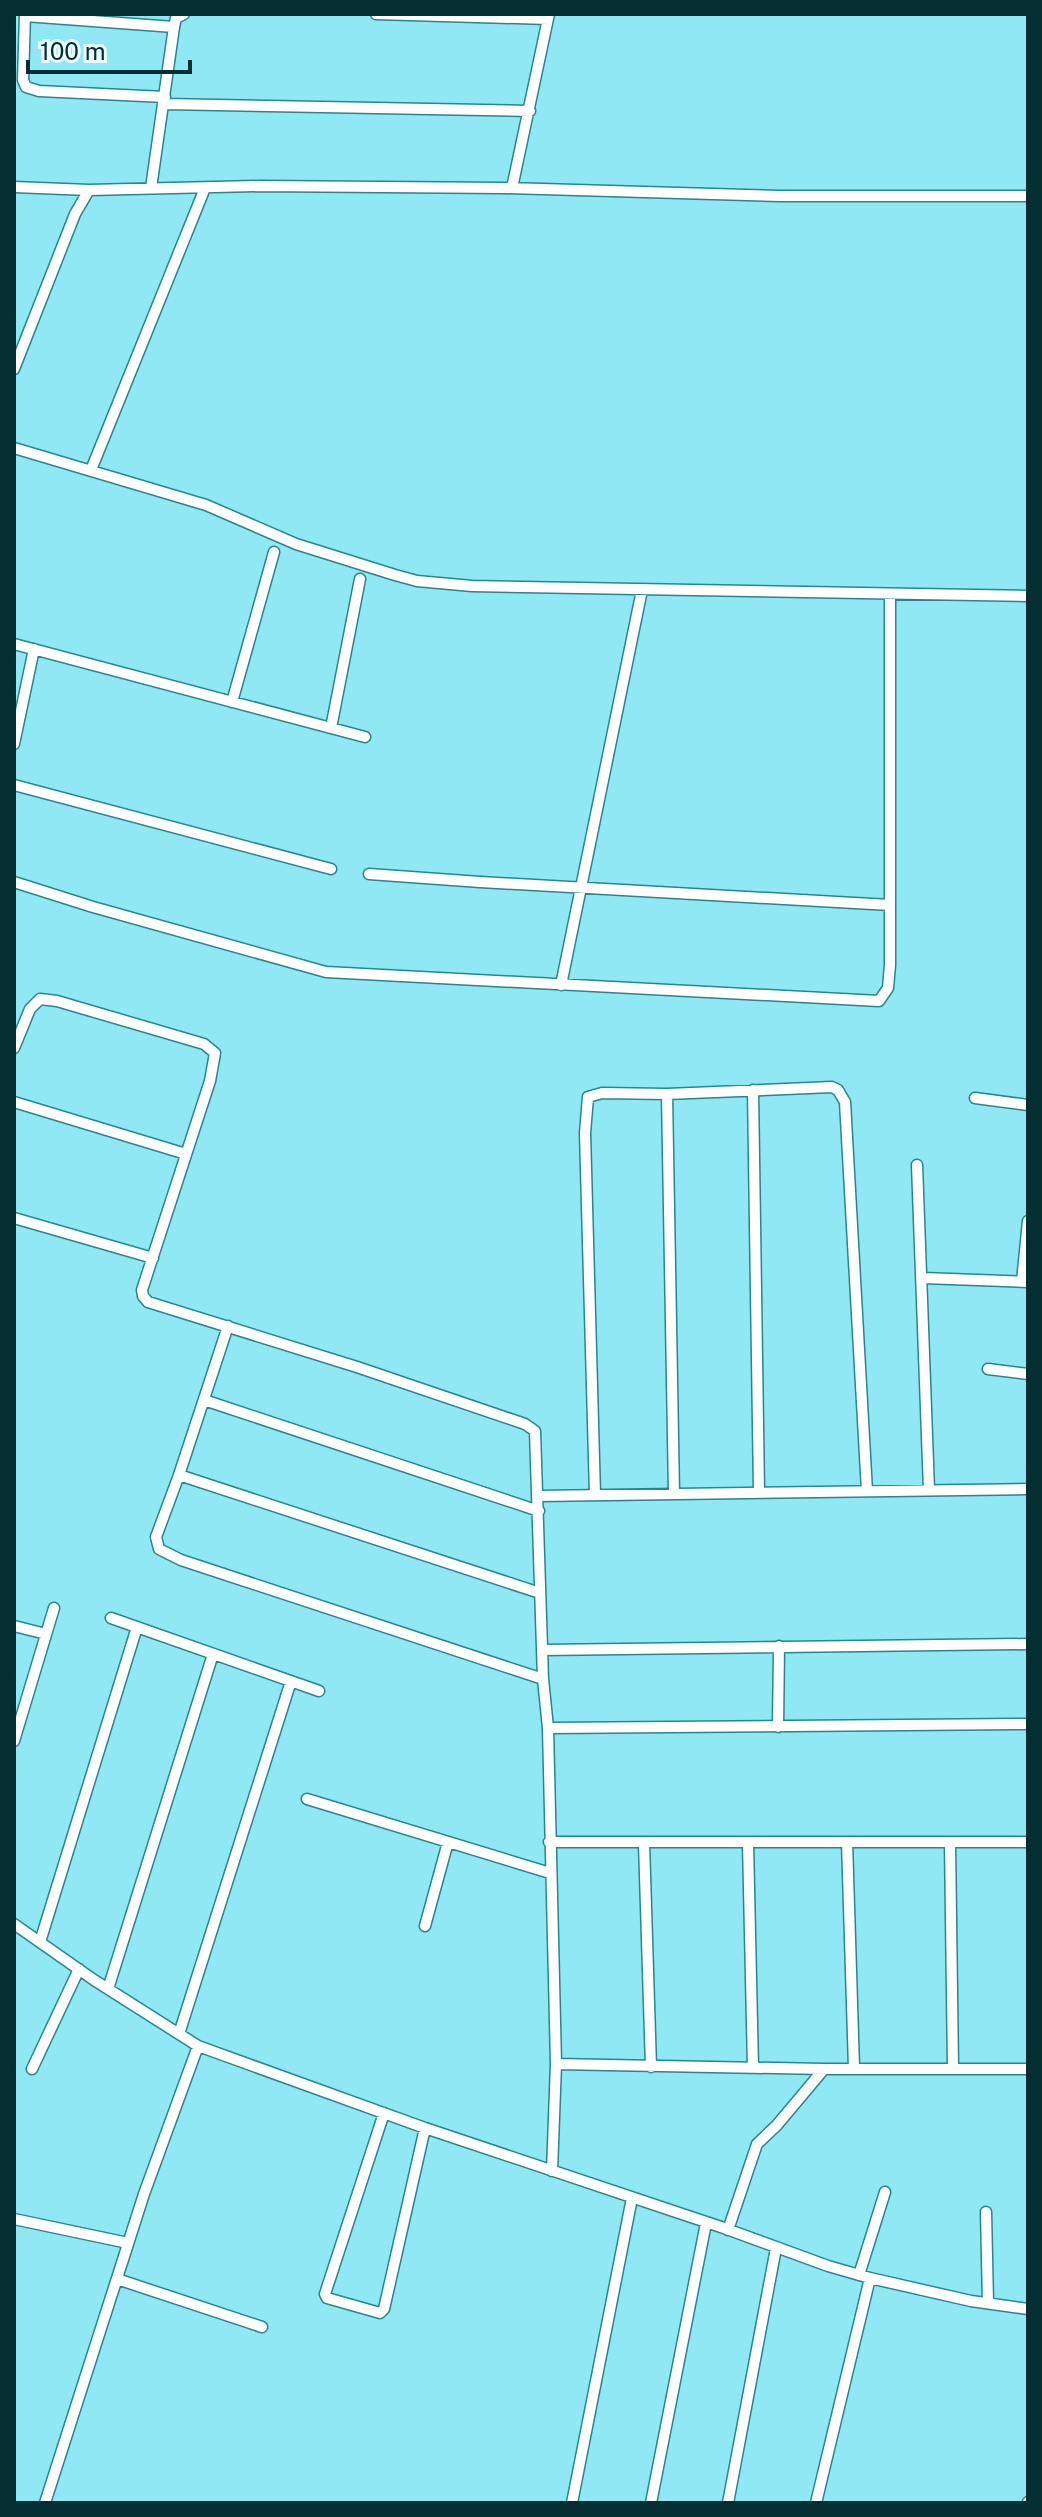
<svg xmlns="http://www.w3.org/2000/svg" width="1042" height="2517" viewBox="0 0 1042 2517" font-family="'Public Sans',sans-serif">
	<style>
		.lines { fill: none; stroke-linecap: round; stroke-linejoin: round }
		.street-casing { stroke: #278691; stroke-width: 13 }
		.street { stroke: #fff; stroke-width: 10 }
	</style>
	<rect width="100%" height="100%" fill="#8fe8f3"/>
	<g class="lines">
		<!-- street casing -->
		<g class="street-casing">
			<path id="street" d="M25,14L23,80L26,87L39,91L165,97
				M376,14L548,19
				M25,16L174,27
				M164,104L530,111
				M14,187L89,190
				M151,188L174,27L176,18L184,14
				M512,188L549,14
				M14,369L75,214L89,190L260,186L504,188L780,196H1028
				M14,448L206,505L296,544L395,575L417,581L472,586L1028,596
				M91,470L205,188
				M14,644L365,737
				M232,702L274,552
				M331,728L360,579
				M14,744L34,649
				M14,785L331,869
				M369,874L480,882L890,905
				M14,882L93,907L326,972L879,1001L888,988L890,965V594
				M561,985L642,590
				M14,1048L30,1009L40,999L57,1001L204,1044L215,1053L210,1081L142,1290L143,1296L148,1302L357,1367L525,1424L535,1431L543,1679L548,1728L556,2064L552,2171
				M753,1090L759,1492
				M667,1094L674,1494
				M975,1098L1028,1105
				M14,1102L186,1154
				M917,1165L929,1490
				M14,1218L153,1258
				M923,1278L1028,1282
				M1022,1281L1028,1221
				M228,1326L179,1475L156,1537L159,1549L181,1560L543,1679
				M988,1369L1028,1374
				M204,1400L539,1511
				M179,1475L540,1593
				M595,1495L585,1133L588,1097L602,1093L667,1094L832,1087L838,1090L845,1102L867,1491
				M538,1496L1028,1489
				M111,1618L319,1691
				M14,1626L46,1634
				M542,1650L1028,1644
				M778,1727L779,1646
				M548,1728L1028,1724
				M14,1741L54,1608
				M307,1799L550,1873
				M549,1842H1028
				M847,1842L854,2068
				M950,1842L953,2068
				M644,1843L651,2067
				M748,1843L753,2068
				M14,1924L94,1980L198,2046L425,2128L721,2227L828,2266L870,2278L971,2301L1028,2309
				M425,1926L448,1842
				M40,1942L137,1627
				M108,1989L213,1654
				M179,2034L291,1681
				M556,2064L824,2069H1028
				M32,2069L79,1969
				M384,2113L325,2294L327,2298L380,2313L384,2309L425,2128
				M986,2212L988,2303
				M14,2219L128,2243
				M728,2230L757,2144L777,2125L824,2069
				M859,2275L885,2192
				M117,2279L262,2327
				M45,2503L144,2194L198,2046
				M572,2503L632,2198
				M651,2503L706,2223
				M728,2503L776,2248
				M816,2503L870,2278
				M1028,2503V2502"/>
		</g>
		<!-- street -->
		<use href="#street" class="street"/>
	</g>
	<!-- border -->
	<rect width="1042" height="2517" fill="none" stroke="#052e32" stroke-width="32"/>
	<!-- scale -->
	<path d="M28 60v12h162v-12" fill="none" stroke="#052e32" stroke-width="4"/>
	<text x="40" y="60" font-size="24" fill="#052e32" stroke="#ebfbfd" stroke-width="6" paint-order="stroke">100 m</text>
</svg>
